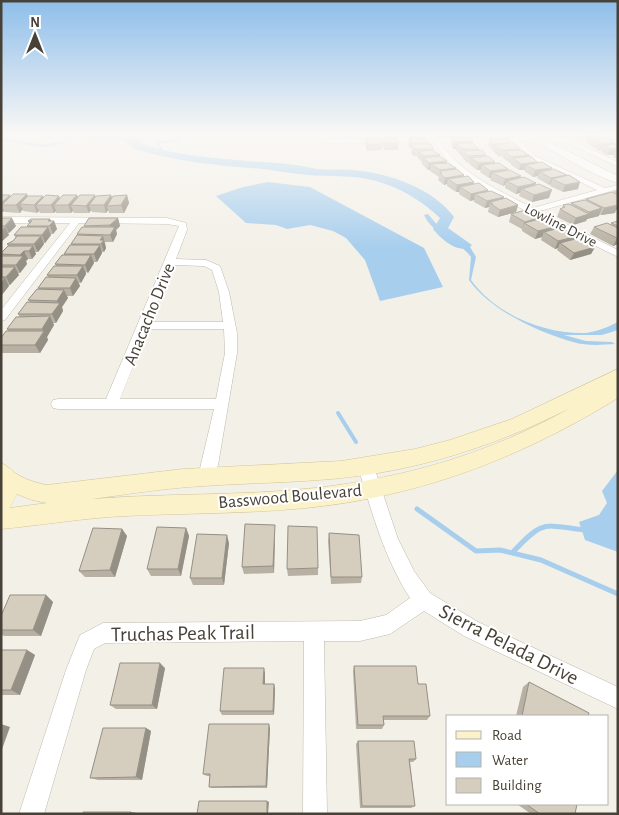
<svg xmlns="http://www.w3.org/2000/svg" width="619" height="815" viewBox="0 0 619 815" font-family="'Alegreya Sans',sans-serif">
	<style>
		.water { fill: #a7ceed }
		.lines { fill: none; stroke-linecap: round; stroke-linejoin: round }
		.stream-far2 { stroke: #a7ceed; stroke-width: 2 }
		.stream-far1 { stroke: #a7ceed; stroke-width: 4 }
		.stream { stroke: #a7ceed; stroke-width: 5 }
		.river { fill: #a7ceed; fill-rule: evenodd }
		.minor-casing { stroke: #beb9ab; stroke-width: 1 }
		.tertiary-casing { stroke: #beb9ab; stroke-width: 1 }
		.secondary-casing { stroke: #d1c599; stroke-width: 1 }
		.minor { fill: #fff; fill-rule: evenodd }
		.tertiary { fill: #fff; fill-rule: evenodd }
		.secondary { fill: #fcf2c9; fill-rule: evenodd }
		.wall { fill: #b7b0a3 }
		.shaded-wall { fill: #959085 }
		.building { fill: #d5cdbe; stroke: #959085 }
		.labels { text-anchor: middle; stroke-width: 4; stroke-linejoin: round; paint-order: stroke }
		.far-street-label { font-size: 15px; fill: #474137; stroke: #fff }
		.street-label { font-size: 18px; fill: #474137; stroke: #fff }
		.near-street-label { font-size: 21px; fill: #474137; stroke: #fff }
	</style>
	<rect width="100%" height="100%" fill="#f3f0e8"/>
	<!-- water -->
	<path class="water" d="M119,135H136L142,144C176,155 212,158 248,161C272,163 297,163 320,170C304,177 281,171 263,169C221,166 179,162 138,150C130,147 127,142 120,138L67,141L54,146L41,147L1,140V138L43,145L66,140H86Z
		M268,182L310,187L424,248L443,287L380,301L365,260L346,238L333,231L310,225L287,229L276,225L246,223L216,196L243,187Z
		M428,214L439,227L470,247L476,257L471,280C495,314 544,334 585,333C596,332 608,327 618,322V330L602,335H564L586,341L612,342L615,344C601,345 586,346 573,342C538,332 490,310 469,280L471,257C459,240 433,235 424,215Z
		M618,470V552L585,540L579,522L599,515L607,503L602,491Z"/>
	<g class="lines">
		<!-- stream-far2 -->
		<path class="stream-far2" d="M164,153L157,143L179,140L181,136L178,134"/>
		<!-- stream-far1 -->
		<path class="stream-far1" d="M338,413L356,442"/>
		<!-- stream -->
		<path class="stream" d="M417,509L476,551L500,550L541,560L618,594
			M512,553C544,519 542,525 586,530"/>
		<!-- river -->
		<path class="river" d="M281,164C293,166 304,168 316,169C329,170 342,169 354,170C388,173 433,188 454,217L448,228L472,245L469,248C456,252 441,239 433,229L440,218C416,195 386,180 354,177C328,175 303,177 277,170L275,168L277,166Z"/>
		<!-- minor casing -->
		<g class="minor-casing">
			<path id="minor" d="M318,134H324V137L327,139L560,137L571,140L618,162V167L567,142L520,141L535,156L605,188L618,185V189L540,211L618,250V257L529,213L464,177L445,158L434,142L326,143L319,139ZM513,141L531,158L597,190L533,208C499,190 462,175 440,142Z
				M1,217L167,218L186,223L187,230L176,259L206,260L220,266L229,292L237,333V353L218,465L212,482L206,484L200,482L198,477L214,409H58L53,408L51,404L53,400L58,399H106L179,226L167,224L79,223L5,320L1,321V310L70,223H1ZM173,265L204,266L212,270L219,292L223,322H150ZM148,329H224L225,353L216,399H120Z
				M366,461L371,463L374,467L398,539L414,571L430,593L478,622L618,687V709L464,636L424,611L390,634L360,641H324L327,814H303L304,641L105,643L94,649L86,670L44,814H19L66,670L80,635L103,623L360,621L386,615L410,598C384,558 372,512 358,467L361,463Z"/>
		</g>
		<!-- tertiary casing -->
		<g class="tertiary-casing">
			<path id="tertiary" d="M524,134H533L618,176V183C592,175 568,159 544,146C536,142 530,141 524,134Z"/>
		</g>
		<!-- secondary casing -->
		<g class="secondary-casing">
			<path id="secondary" d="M618,369V398C540,446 457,482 367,499C287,515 206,512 125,516C84,518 43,525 1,529V463C8,466 10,469 15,473C24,479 36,483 47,485L183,469L341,461L415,449L450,440L512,419ZM570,408C491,453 405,478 315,488C241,496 166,493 92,499C129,494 166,488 204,486C262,482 320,483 378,473C444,462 510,439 570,408ZM17,494L32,500L47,503L10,508Z"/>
		</g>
		<!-- minor -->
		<use href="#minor" class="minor"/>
		<!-- tertiary -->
		<use href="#tertiary" class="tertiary"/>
		<!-- secondary -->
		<use href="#secondary" class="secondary"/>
	</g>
	<!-- wall -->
	<path class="wall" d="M329,134H343V136H329Z
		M344,134H358V136H345Z
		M360,134H374V136H361Z
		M376,134H390V136H377Z
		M391,134H406L405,136L391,135Z
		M422,134H436V136L423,135Z
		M438,134H452L439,136Z
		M468,134L467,136H462L453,134Z
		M469,134H483L470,136Z
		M484,134H498V135H485Z
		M500,134H513L501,136Z
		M568,134H582L580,137Z
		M582,134H597L615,143V144L618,148V159L613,157L614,155H607L601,152L602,150L599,151L586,142L587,140L581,137Z
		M452,137L473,141L472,143L479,149L478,150L486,155L485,156L495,163L508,169V170L521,176L520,178L536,183L535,185L549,198L532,202L519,196L520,193L516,194L505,188V185L503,186L490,180L491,178H489L480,172L481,170H477L469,164V162L467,163L462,157L463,156H461L456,150V149H453L451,144Z
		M383,138L399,143L398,150H384L382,144V150L367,151L365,145V139L382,144Z
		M409,138L429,143V144L433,149V150L440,155V157L447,163L456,168L455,170L474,184L488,191L518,205L516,212L498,217L488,212L489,207L485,208L474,202V200L470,201L459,194V192H456L447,186V184L444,185L438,180L439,177L430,171V170H428L422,164V162L417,157L418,156H413L411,152L412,149L410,148L408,145Z
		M489,139L520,149V150L529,155L528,156L537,163L552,168L551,169L567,176L578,189L563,192L550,186L551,184L549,185L537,178L538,176L533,177L524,171L525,170H519L511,165V163H510L503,158V156L499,157L493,151L494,150H492L488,145Z
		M618,190V210H616L615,213L601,215L599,214V216L587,219L586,221L573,225L557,217L560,209L562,208L563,205H570L571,203L585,200L586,199L613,193V191Z
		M1,195L11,196H43L44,198H60L95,197L111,195L112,197L127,195L129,203L124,213H109L108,210L106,213L92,212L91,210L89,213H74L73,211L71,213H56V211L54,213H40L39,211L37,213L23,211V209L20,213L5,212L4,211L3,212H1Z
		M511,214L540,219L557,229L595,247L591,254L570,260L557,250L558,248L555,249L541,240L542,237L535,239L522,231V229L509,222Z
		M1,218L16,226L9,233H8L9,235L1,242Z
		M118,218L120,226L116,230L117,234L113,242H105L106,248L104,252H102V253L97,262H93L94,263L88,273L86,272V274L81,283H79L80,286L73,296H67L68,298L62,307L63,311L56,323H53L54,325L47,337L48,340L40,353H2L1,338L8,331L7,329L20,317L18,314L30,302L28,300L39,289L38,288L48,277L47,275L56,266L55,264L64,255V254L72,245L71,244L77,236V234L85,227L84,226Z
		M50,219L51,221H54L57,229L53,234H51V235L45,243H43L44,244L38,252H35L36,254L32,259H28L26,261L27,264L20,273H18L19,275L10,285H8L9,286L1,296V253L8,246L7,244L13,241L16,238L14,235L28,227L27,226L29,224L28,221Z
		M618,221V244L613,246L590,234L594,227L611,224V223Z
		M186,528L189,536L181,576H151L147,569Z
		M122,529L127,536L115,577H85L79,571Z
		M275,533L274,573L244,574L242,567Z
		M329,533L362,577L361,583L331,584L328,541Z
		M229,543L224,585H193L190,578Z
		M318,568V575L288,576L287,569Z
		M46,595L53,602L41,636H4L1,634V616Z
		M1,650H27L35,655L20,695H1Z
		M354,666L418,684L430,716L427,720H384V725L382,729H356L353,671Z
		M165,668L157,709H116L110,705Z
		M265,673V684H274L275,689L274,715H222L220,711Z
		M529,682L588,716H516L523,687Z
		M146,728L151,731L142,780H98L90,778Z
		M270,728L267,788H212L209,787L210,776H207L203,774Z
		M358,741L416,759L413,762H410L415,806L411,808H360L356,744Z
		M517,804H577L575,814H531Z"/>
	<!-- shaded-wall -->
	<path class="shaded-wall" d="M473,141L471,147L457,144L456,149H453L454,142Z
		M618,148V152L616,151L614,155H607L610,149Z
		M447,161L446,168L431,164L430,170H428L429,163Z
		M495,162L494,168L482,165L481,170H477L479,163Z
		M537,162L535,169L526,165L525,170H519L521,164Z
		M456,168L454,175L442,173L440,171L439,177L440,170Z
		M552,168L549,174L540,172L538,176L533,177L535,170Z
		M508,169L506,176L492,173L491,178H489L490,171Z
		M464,175L462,182L448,179L447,184L444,185L445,178Z
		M567,175L565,181L552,179L551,184L549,185L551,178Z
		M521,176L519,183L507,181L505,185L503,186L505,179Z
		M474,182L473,190L460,187L459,192H456L457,185Z
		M580,182L578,189L563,192L565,185Z
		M536,183L533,190L522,189L520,193L516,194L518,187Z
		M488,190L486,197L475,194L474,200L470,201L471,194Z
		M552,190L549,198L532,202L534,195Z
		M27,194L30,201L20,204L23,209L20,213L16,205Z
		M10,195L14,202L2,205L4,211L3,212L1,209V203Z
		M77,195L80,202L71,205L73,211L71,213L68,205Z
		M95,195L97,202L89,205L91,210L89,213L86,206Z
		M111,195L113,202L107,206L108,210L106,213L104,205Z
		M127,195L129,203L124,213L121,205Z
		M43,196L46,203L36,205L39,211L37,213L34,205Z
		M59,196L62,204L54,205L56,211L54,213L51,205Z
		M504,197L502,204H493L490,202L489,207L485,208L487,201Z
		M618,204V210H616L615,213L601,215L604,208Z
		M518,205L516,212L498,217L500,210Z
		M602,208L599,216L587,219L586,221L573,225L576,218L589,214V212Z
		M541,217L539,224L524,223L522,229L525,222Z
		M12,218L16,226L9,233L5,226Z
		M118,218L120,226L116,230L117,234L113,242L110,235L112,232L110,225Z
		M50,219L52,223L54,221L57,229L53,234L48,221Z
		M558,226L555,234L544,232L542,237L535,239L538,231Z
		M5,227L9,235L1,242V231Z
		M48,227L51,235L45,243L42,235Z
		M41,236L44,244L38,252L34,244Z
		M103,236L106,248L104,252L100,240Z
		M578,236L574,243H560L558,248L555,249L558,241Z
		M617,238H618V244L613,246Z
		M100,245L102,253L97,262L94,254Z
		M33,246L36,254L32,259L29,251Z
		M595,247L591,254L570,260L574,253Z
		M24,251L28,259L26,261L27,264L20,273L16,265L22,258L20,255Z
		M91,255L94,263L88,273L85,265Z
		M83,266L86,274L81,283L77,275Z
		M15,267L19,275L10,285L6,277Z
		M5,278L9,286L1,296V283Z
		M76,278L80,286L73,296L70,288Z
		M64,290L68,298L62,307L63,311L56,323L52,314L59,304L57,301Z
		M50,316L54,325L47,337L48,340L40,353L35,345L44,332L42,329Z
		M275,525V533L274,573L273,566Z
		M186,528L189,536L181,576L178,569Z
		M122,529L127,536L115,577L110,570Z
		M227,535L229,543L224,585L222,578Z
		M46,595L53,602L41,636L33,630Z
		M27,650L35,655L20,695L11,690Z
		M160,663L165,668L157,709L152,705Z
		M264,668L265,673V689L263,684Z
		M274,684L275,689L274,715L273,711Z
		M1,724L10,727L1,752Z
		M269,724L270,728L267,788L266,786Z
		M146,728L151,731L142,780L136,777Z
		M267,801L269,802L268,814H267Z
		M131,812L137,813V814H130Z"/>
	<!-- building -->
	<path class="building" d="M603,135L615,143L602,144L589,136Z
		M452,137H470L473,141L454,142Z
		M380,138L382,144H367L365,139Z
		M383,138L397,139L399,143H385Z
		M409,138H425L429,143H414L411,142Z
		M489,139H508L520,149L501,150L495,145L509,143L493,144Z
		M473,143L479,149H462L457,144Z
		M413,144H431L433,149H414L412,146Z
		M618,144V148L610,149L604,145Z
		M432,150L440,155L424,156L418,151Z
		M482,150L486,155L468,156L464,151Z
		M521,150L529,155L512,157L505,151Z
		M439,156L447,161L429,163L423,158Z
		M488,156L495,162L479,163L470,158Z
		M531,156L537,162L521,164L513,158Z
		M542,162L552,168L535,170L526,165Z
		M447,163L456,168L440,170L431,164Z
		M499,163L508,169L490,171L482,165Z
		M457,169L464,175L445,178L440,173H442L440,171Z
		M554,169L567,175L551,178L540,172Z
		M510,170L521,176L505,179L492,173Z
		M569,175L580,182L565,185L552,179Z
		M468,176L474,182L457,185L448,179Z
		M524,177L536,183L518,187L507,181Z
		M479,183L488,190L471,194L460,187Z
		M539,184L552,190L534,195L522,189Z
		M491,191L504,197L487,201L475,194Z
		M612,192L618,195V204H617L618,205L604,208L586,199Z
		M13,194H27L16,205H2Z
		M1,195H10L1,203Z
		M46,195L59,196L51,205H36Z
		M63,195H77L68,205H54Z
		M80,195H95L86,206L71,205Z
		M111,195L104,205H89L96,196Z
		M127,195L121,205L107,206L113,196Z
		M28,196H43L34,205L20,204Z
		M506,198L518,205L500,210L491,204H493L490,202Z
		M585,200L602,208L589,212L571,203Z
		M569,204L589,214L576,218L560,209L565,207L563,205Z
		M526,210L541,217L525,222L511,214Z
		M1,218H12L5,226H1Z
		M89,218H118L110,225L84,226Z
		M544,218L558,226L538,231L524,223Z
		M31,219H50L48,221H54L49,226H27L32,221H28Z
		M618,221V226L611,223Z
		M607,223L618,228V238H617L594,227Z
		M21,227H48L42,235H14Z
		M82,227H115L110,235L77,234Z
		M560,228L578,236L558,241L544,232Z
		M77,235L103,236L100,240H104L101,244H71Z
		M17,236H41L34,244H7L13,241Z
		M579,238L595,247L574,253L560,243Z
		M70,245H100L94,254H64Z
		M8,246H33L29,251H24L20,255L1,254V253Z
		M62,255H91L85,265L55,264Z
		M1,256H23L16,265H1Z
		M54,266H83L77,275H47Z
		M1,267H15L6,277H1Z
		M46,277L76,278L70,288H38Z
		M1,278H5L1,283Z
		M37,289L64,290L57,301L28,300Z
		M27,302L60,303L52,314H18Z
		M50,316L42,329H7L16,317Z
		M6,331H44L35,345H1V338Z
		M245,524L275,525L273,566L242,567Z
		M288,526L317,527L318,568L287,569Z
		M157,527L186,528L178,569H147Z
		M93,528L122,529L110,570L79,571Z
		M329,533L359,535L362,577H331Z
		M197,534L227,535L222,578H190Z
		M10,595H46L33,630H1V616Z
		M1,650H27L11,690H1Z
		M120,663H160L152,705H110Z
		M354,666H416L418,684H426L430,716H383L384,725H358Z
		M224,668H264L263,684H274L273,711H220Z
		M529,682L589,713L588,716H522Z
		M209,724H269L266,786L209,787L210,774H203Z
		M103,728H146L136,777L90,778Z
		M358,741H414L416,759H409L415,806H362Z
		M199,801H267V814H197Z
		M526,804H577L575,814H540Z
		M83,812H131L130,814H83Z"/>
	<!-- sky -->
	<linearGradient id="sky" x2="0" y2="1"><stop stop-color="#8ebeea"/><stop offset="0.54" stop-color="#faf8f5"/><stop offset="1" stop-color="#faf8f5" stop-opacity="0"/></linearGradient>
	<rect width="619" height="249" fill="url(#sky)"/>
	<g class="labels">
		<!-- far-street labels -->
		<g class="far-street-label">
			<text transform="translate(561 225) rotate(27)" y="5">Lowline Drive</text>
		</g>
		<!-- street labels -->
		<g class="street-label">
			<text transform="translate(149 314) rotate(-68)" y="6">Anacacho Drive</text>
			<text transform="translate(290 496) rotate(-5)" y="6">Basswood Boulevard</text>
		</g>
		<!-- near-street labels -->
		<g class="near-street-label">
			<text transform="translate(183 633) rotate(-1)" y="7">Truchas Peak Trail</text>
			<text transform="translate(509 644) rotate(27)" y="7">Sierra Pelada Drive</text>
		</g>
	</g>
	<!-- border -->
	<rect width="619" height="815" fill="none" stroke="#474137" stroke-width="5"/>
	<!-- legend -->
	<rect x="446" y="715" width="162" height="90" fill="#ffffff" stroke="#b5b3af"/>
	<rect x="456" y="731" width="25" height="8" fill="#fcf2c9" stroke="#b5b3af"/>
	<text x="492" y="740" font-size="15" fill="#474137">Road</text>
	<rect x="456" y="752" width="25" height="15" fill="#a7ceed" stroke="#b5b3af"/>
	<text x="492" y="765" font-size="15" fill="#474137">Water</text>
	<rect x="456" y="778" width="25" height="15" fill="#d5cdbe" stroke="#b5b3af"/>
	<text x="492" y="790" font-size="15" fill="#474137">Building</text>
	<!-- north arrow -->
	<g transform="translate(35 35)" stroke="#ffffff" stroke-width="4" paint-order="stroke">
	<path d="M0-4L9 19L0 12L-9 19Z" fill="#474137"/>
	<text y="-8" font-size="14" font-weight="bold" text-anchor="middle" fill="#474137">N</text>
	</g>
</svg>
